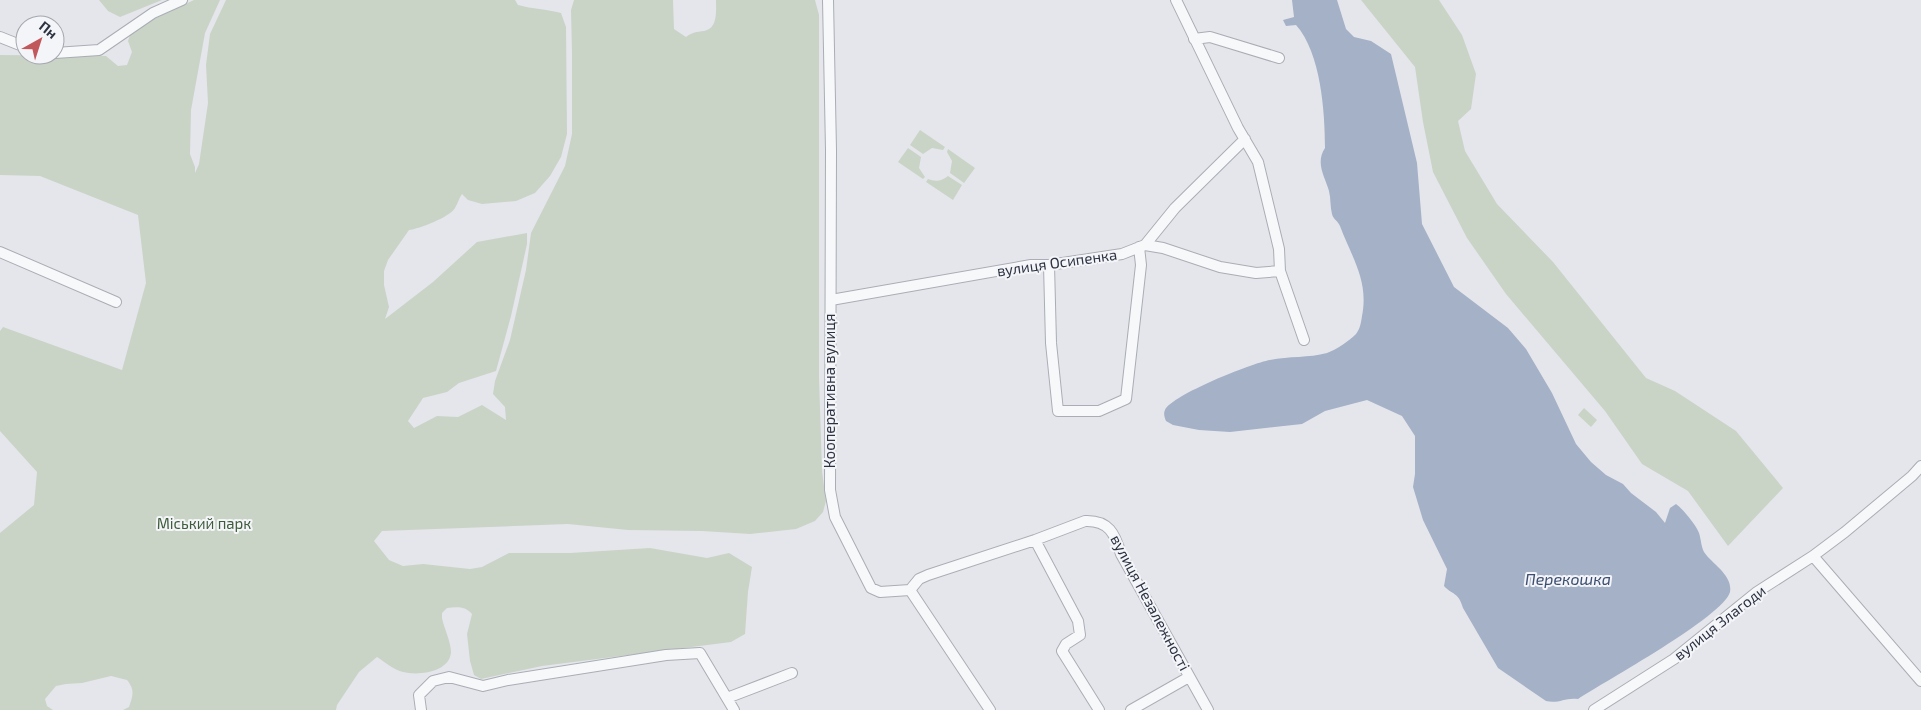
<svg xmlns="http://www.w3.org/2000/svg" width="1921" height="710" viewBox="0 0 1921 710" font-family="'Exo 2',sans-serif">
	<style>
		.green { fill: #c9d4c7 }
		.water { fill: #a4b1c7 }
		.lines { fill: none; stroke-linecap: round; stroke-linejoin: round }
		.minor-casing { stroke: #aaadb5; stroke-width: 12 }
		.minor { stroke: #f7f8f9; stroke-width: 10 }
		.labels { text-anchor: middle; stroke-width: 4; stroke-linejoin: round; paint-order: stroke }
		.street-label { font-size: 15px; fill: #2e3342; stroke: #f4f5f8 }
		.park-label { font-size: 15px; fill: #3f5c3c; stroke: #f4f5f8 }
		.water-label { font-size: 16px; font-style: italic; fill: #3c4e72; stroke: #f4f5f8 }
	</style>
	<rect width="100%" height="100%" fill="#e5e6eb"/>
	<!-- green -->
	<path class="green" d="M99,0H162L120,17L108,11Z
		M194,0H220L205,33L191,110L190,154L195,167V173L199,164L208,103L206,65L210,34L226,0H515L518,5C532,9 547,9 561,13L566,27L567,134L561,157L550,176L535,193L516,201L482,204L468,200L462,194C459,198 458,203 455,208C450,217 419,229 409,230L388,260L384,271V285L389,307L385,319L433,282L477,242L527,233V244L511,316L496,371L459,383L447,392L423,398L408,421L414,428L437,416L458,417L482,405L506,420L505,407L493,394L495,381L510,340L526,270L531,233L565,166L572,134V53L571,10L574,0H673L674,29L686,37C693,32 696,32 704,31C718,29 716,11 716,0H815L819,15V377L822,471L826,501L823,512L815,521L796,529L750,534L702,531L628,530L568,524L382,531L374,541L389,560L403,566L423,564L470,569L482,567L509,553H570L650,548L707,558L729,553L752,567L748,592L745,634L731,642L542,666L481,679L474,675L470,661L467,634L472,614C465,606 457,607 447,608L442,613V618C444,628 451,642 451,652C450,672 419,676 403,672C394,670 385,662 377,657L359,672L337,705L336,710H123L129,707C133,695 135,690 127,680L111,676L82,683L66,684L56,686L45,699L47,706L53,710H0V533L34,505L37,472L0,431V331L3,327L122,370L146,283L138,215L40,176L0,175V55L106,56L118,66L127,65L132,52L128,41L131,32L154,19Z
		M1361,0H1439L1462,35L1476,74L1471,109L1458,121L1465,151L1497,204L1553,262L1646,378L1675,391L1736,431L1783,488L1728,546L1688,491L1642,464L1605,411L1506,294L1467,238L1433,172L1423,122L1415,67Z
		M920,130L945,147L943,150L932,148L923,154L910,145Z
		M908,148L921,157L919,168L925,177L923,179L898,162Z
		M948,149L975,168L964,183L950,173L952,161L947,152Z
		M948,176L962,185L953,200L926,182L928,179C936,182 942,181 948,176Z
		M1584,408L1597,420L1591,427L1578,415Z"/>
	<!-- water -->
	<path class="water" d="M1292,0H1337L1346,29L1354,37L1371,41L1391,54L1417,163L1422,224L1454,287L1508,328L1526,349L1552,393L1576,444L1591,462L1606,475L1623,484L1631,493L1656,512L1665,523L1670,508L1676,504C1683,509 1696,525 1699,533C1701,539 1701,546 1704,552C1712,564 1733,575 1730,592C1724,616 1604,682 1578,699C1565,697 1559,704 1546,701L1498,668L1463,608C1458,591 1453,596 1444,586L1447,569L1423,520L1413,487L1415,474V436L1402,416L1367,400L1325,411L1302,424L1230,432L1199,430L1173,425L1166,421C1165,418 1163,414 1165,410C1172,395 1252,363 1270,360C1289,356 1309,358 1327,353C1336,350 1349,341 1356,334C1360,329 1361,323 1362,316C1369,281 1352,258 1340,226C1338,221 1333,219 1332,214C1330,207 1331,199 1329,191C1325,177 1315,163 1325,148C1325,112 1321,53 1296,25L1286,26L1283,20L1294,17Z"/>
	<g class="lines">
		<!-- minor casing -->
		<g class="minor-casing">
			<path id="minor" d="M828,0L831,150L830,490L835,517L871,588L880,592L910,590
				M1176,0L1238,128L1258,162L1279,249L1280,271L1304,340
				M0,37L25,47
				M1194,39L1210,37L1279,58
				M55,53L99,50L153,13L182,0
				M1145,245L1175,208L1245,139
				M0,252L116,302
				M1049,265L1051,343L1058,411H1099L1126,399L1141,265L1139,247
				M831,300L1031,265H1049L1122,254L1145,245L1163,248L1220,267L1256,273L1280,271
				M1035,540L1078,621L1080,635L1066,644L1062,651L1099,710
				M1813,556L1921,681
				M910,590L919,579L928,575L1035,540L1085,521C1109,520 1115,534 1121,554L1208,710
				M910,590L990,710
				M727,698L792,673
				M421,710L419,695L433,681L449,677L483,686L508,680L666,655L700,653L734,710
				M1131,710L1189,677
				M1594,710L1674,659L1757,592L1813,556L1845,532L1912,476L1921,466"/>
		</g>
		<!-- minor -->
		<use href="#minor" class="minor"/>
	</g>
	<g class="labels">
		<!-- street labels -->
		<g class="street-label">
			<text transform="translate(1057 263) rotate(-8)" y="5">вулиця Осипенка</text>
			<text transform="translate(830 391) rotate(-90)" y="5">Кооперативна вулиця</text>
			<text transform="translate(1150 603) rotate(62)" y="5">вулиця Незалежності</text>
			<text transform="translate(1720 623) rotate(-38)" y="5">вулиця Злагоди</text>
		</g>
		<!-- park labels -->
		<g class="park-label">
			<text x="204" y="529">Міський парк</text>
		</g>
		<!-- water labels -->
		<g class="water-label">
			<text x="1568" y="585">Перекошка</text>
		</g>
	</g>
	<!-- north arrow -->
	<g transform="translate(40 40) rotate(39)"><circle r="24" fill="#f4f5f8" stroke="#a5a7af"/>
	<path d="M0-4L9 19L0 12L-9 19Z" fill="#c1585c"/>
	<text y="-8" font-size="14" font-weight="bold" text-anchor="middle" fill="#2e3342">Пн</text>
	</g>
</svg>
